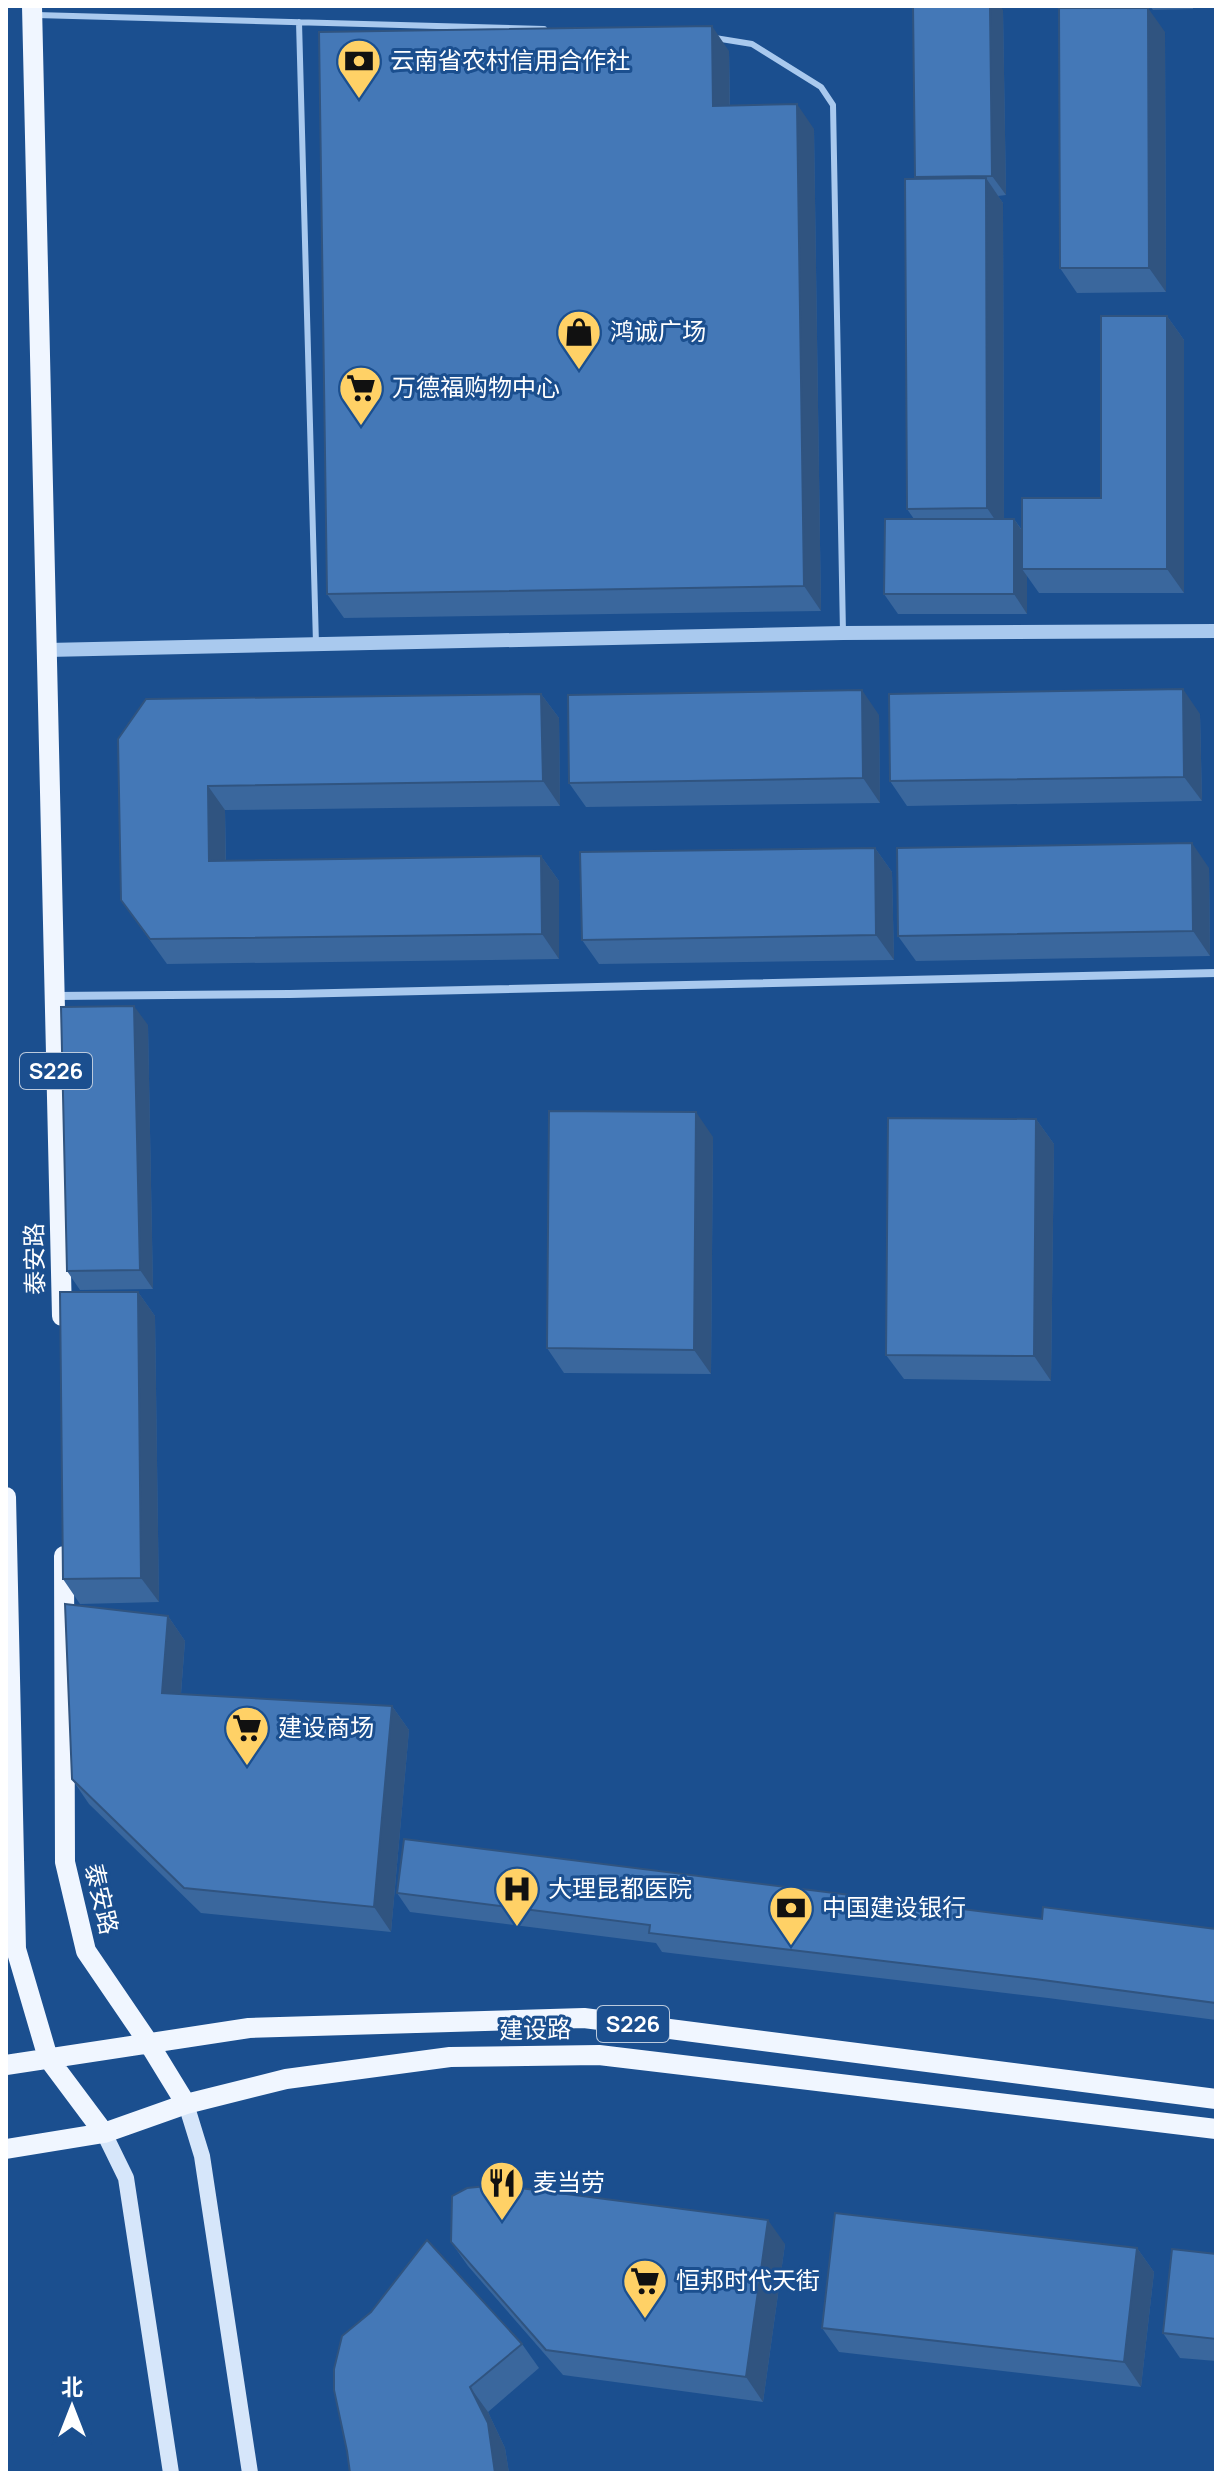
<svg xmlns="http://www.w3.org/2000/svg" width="1222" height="2479" viewBox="0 0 1222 2479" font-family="Manrope,'Noto Sans SC',sans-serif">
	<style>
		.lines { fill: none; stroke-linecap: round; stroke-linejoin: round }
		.service { stroke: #a9c9ee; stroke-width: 6 }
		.minor { stroke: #a9c9ee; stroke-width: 8 }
		.tertiary { stroke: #a9c9ee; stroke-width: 14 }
		.secondary { stroke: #d6e6fa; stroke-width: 16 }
		.primary { stroke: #f0f6ff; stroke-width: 20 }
		.wall { fill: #3a679d }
		.shaded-wall { fill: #305480 }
		.building { fill: #4478b7; stroke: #305480; stroke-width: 2 }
		.labels { text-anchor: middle; stroke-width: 6; stroke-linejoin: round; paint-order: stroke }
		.shield { fill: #1b4f8f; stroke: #bbcadd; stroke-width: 2 }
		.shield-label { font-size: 22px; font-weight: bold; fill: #fff }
		.poi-label { font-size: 24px; fill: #fff; stroke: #1b4f8f; text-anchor: start }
		.street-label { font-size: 24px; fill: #fff; stroke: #1b4f8f }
	</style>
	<rect width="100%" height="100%" fill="#1b4f8f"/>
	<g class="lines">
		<!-- service -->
		<path class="service" d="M36,15L544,29
			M299,22L316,644
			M715,38L752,44L821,87L833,105L843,633"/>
		<!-- minor -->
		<path class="minor" d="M55,996L290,994L1216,973"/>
		<!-- tertiary -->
		<path class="tertiary" d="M47,650L843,633L1216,631"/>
		<!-- secondary -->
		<path class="secondary" d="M186,2104L202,2156L250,2473
			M104,2133L126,2178L171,2473"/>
		<!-- primary -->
		<path class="primary" d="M32,6L62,1316
			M6,1497L16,1949L48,2058L104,2133
			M64,1556L65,1862L86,1951L148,2042L186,2104
			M6,2065L249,2028L584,2018L1216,2099
			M6,2149L104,2133L186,2104L286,2079L450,2057L599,2055L1216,2129"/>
	</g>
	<!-- wall -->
	<path class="wall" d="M1150,6H1193V9L1153,10Z
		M1003,10L1006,195L998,196L1003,203L1004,519H1014L1022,530L1101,498L1167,316L1184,340V593H1039L1027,576V614H898L884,594L914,519L907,509L917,179L915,177Z
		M1165,32L1166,292L1077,293L1060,268Z
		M729,51L730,106L814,129L821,611L344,618L327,594Z
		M541,694L559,718L560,806L225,810L226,861L541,856L559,881V959L167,964L121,900L118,739Z
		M1200,714L1202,801L907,806L890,781Z
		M879,715L880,803L586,807L569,783Z
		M875,848L892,872L894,960L599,964L582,940Z
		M1209,868L1210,956L916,961L898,936Z
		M148,1025L153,1289L80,1290L67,1271Z
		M1036,1119L1054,1144L1051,1381L904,1379L886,1355Z
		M713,1137L711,1374L564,1373L547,1348Z
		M138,1292L155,1316L159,1602L80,1604L63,1579Z
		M168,1616L185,1641L181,1694L392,1706L409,1730L391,1932L201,1913L89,1804L72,1779Z
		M397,1893L1042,1919L1216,1929V2020L1048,1998L662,1952L656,1943L410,1912Z
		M451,2242L785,2244L763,2402L563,2375L468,2266Z
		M1137,2248L1154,2272L1141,2387L839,2352L822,2328Z
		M1216,2254V2361L1180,2358L1163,2333Z
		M522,2344L539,2368L488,2412L505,2448L509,2473H350L347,2451Z"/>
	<!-- shaded-wall -->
	<path class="shaded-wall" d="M990,6H1000L1003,10L1006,195L992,176Z
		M1148,8L1165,32L1166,292L1149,268Z
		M712,26L729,51L730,130L713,106Z
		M797,104L814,129L821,611L804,586Z
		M986,178L1003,203L1004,533L987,508Z
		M1167,316L1184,340V593L1167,569Z
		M1014,519L1027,538L1022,569L1027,576V614L1014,594Z
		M1183,689L1200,714L1202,801L1184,777Z
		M862,690L879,715L880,803L863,778Z
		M541,694L559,718L560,806L543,781Z
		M208,786L225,810L226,885L209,861Z
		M1192,843L1209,868L1210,956L1193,931Z
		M875,848L892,872L894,960L876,935Z
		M541,856L559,881V959L542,934Z
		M134,1006L148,1025L153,1289L140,1270Z
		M696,1112L713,1137L711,1374L694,1350Z
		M1036,1119L1054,1144L1051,1381L1034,1356Z
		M138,1292L155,1316L159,1602L141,1578Z
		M168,1616L185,1641L179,1718L162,1693Z
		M392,1706L409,1730L391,1932L374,1907Z
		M768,2220L785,2244L763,2402L746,2377Z
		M1137,2248L1154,2272L1141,2387L1124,2362Z
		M470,2387L488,2412L505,2448L509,2473H495Z"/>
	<!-- building -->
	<path class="building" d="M913,6H990L992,176L915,177Z
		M1059,8H1148L1149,268H1060Z
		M712,26L713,106L797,104L804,586L327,594L319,32Z
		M986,178L987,508L907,509L905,179Z
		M1101,316H1167V569H1022V498H1101Z
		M885,519H1014V594H884Z
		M1183,689L1184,777L890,781L889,694Z
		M862,690L863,778L569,783L568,695Z
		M541,694L543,781L208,786L209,861L541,856L542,934L150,939L121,900L118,739L146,699Z
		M1192,843L1193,931L898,936L897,848Z
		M875,848L876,935L582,940L580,852Z
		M134,1006L140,1270L67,1271L61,1007Z
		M549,1111L696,1112L694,1350L547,1348Z
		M888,1118L1036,1119L1034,1356L886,1355Z
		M60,1292H138L141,1578L63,1579Z
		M65,1604L168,1616L162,1693L392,1706L374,1907L184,1888L72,1779Z
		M404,1839L1042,1919L1043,1907L1216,1929V2003L1035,1979L649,1933L650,1925L397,1893Z
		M497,2185L768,2220L746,2377L546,2350L451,2242L452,2196L467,2188Z
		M835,2213L1137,2248L1124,2362L822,2328Z
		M427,2240L522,2344L470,2387L488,2423L495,2473H350L347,2451L334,2390V2369L342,2336L371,2312Z
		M1172,2249L1216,2254V2339L1163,2333Z"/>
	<!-- icons -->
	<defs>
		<g id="bank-pin" transform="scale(2.3)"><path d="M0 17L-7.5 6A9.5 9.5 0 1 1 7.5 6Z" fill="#ffd166" stroke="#1b4f8f"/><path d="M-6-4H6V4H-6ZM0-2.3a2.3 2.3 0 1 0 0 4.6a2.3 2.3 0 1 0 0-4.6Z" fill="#111"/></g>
		<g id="shop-pin" transform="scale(2.3)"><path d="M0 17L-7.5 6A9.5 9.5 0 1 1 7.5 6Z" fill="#ffd166" stroke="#1b4f8f"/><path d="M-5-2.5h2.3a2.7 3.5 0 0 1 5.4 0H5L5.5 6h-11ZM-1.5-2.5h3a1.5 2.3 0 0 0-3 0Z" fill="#111"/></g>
		<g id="supermarket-pin" transform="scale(2.3)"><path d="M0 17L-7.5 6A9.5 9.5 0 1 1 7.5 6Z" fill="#ffd166" stroke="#1b4f8f"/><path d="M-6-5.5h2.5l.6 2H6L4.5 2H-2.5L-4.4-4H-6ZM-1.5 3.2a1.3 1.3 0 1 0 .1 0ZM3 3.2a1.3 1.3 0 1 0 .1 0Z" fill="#111"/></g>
		<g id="hospital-pin" transform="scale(2.3)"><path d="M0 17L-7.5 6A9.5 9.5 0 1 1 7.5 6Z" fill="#ffd166" stroke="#1b4f8f"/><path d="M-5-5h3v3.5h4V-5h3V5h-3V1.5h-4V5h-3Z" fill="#111"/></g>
		<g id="restaurant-pin" transform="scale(2.3)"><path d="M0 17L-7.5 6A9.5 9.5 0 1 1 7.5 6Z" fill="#ffd166" stroke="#1b4f8f"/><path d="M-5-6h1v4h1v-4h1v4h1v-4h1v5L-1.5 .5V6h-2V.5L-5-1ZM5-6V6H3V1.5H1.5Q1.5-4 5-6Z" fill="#111"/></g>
	</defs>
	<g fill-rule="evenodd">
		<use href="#bank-pin" x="359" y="61"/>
		<use href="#shop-pin" x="579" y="332"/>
		<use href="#supermarket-pin" x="361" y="388"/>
		<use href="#supermarket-pin" x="247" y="1728"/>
		<use href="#hospital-pin" x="517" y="1889"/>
		<use href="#bank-pin" x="791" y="1908"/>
		<use href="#restaurant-pin" x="502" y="2183"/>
		<use href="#supermarket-pin" x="645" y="2281"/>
	</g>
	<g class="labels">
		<!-- shield labels -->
		<g class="shield">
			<rect x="20" y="1053" width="72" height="36" rx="6"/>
			<rect x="597" y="2006" width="72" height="36" rx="6"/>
		</g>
		<g class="shield-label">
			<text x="56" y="1079">S226</text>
			<text x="633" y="2032">S226</text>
		</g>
		<!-- poi labels -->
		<g class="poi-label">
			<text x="390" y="69">云南省农村信用合作社</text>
			<text x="610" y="340">鸿诚广场</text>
			<text x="392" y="396">万德福购物中心</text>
			<text x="278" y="1736">建设商场</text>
			<text x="548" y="1897">大理昆都医院</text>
			<text x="822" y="1916">中国建设银行</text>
			<text x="533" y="2191">麦当劳</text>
			<text x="676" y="2289">恒邦时代天街</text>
		</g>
		<!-- street labels -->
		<g class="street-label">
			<text transform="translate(35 1259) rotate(-91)" y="8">泰安路</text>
			<text transform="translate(101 1899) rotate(77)" y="8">泰安路</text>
			<text transform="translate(535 2030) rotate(-1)" y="8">建设路</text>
		</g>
	</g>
	<!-- border -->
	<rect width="1222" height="2479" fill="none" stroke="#ffffff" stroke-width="16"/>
	<!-- north arrow -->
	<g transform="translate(72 2407)" stroke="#1b4f8f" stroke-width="6" paint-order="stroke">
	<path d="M0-6L14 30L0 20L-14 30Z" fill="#ffffff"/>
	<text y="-12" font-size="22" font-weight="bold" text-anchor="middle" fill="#ffffff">北</text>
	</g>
</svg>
